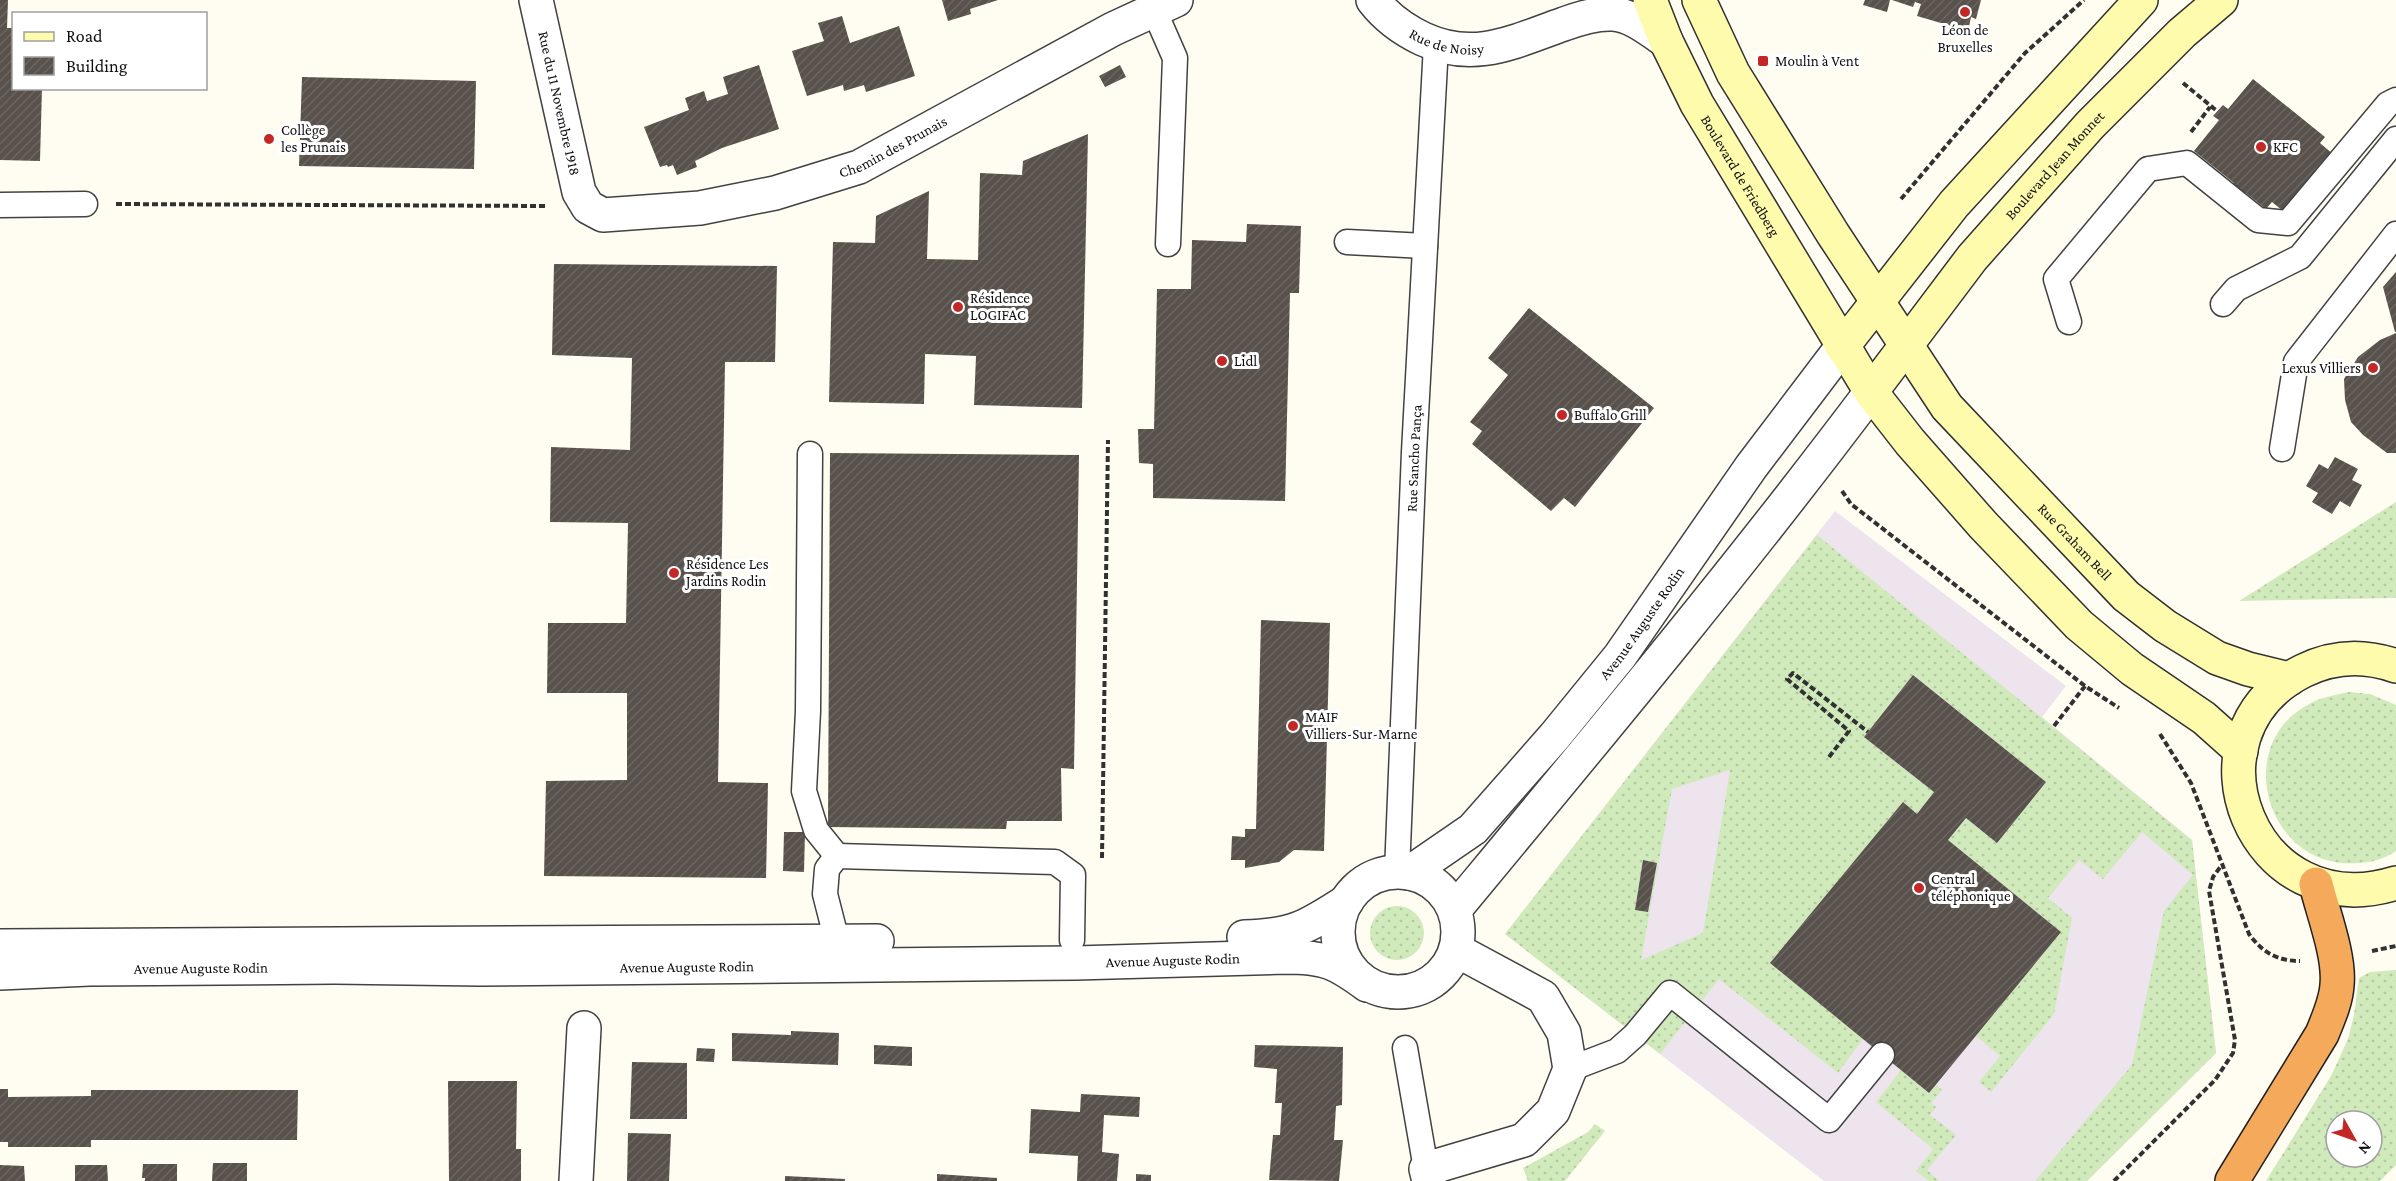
<svg xmlns="http://www.w3.org/2000/svg" width="2396" height="1181" viewBox="0 0 2396 1181" font-family="'Crimson Pro',serif">
	<style>
		.industrial { fill: #ede4ee }
		.grass { fill: url(#grass-dots); fill-rule: evenodd }
		.building { fill: url(#building-hatch) }
		.lines { fill: none; stroke-linecap: round; stroke-linejoin: round }
		.lane-casing { stroke: #424242; stroke-width: 27 }
		.street-casing { stroke: #424242; stroke-width: 36 }
		.secondary-casing { stroke: #313131; stroke-width: 36 }
		.highway-casing { stroke: #202020; stroke-width: 36 }
		.path { stroke: #313131; stroke-width: 4; stroke-dasharray: 6 3; stroke-linecap: butt }
		.lane { stroke: #fff; stroke-width: 24 }
		.street { stroke: #fff; stroke-width: 33 }
		.secondary { stroke: #fffbad; stroke-width: 33 }
		.highway { stroke: #f4aa5a; stroke-width: 33 }
		.poi-dot { fill: #c12826; stroke: #fff; stroke-width: 2 }
		.labels { text-anchor: middle; stroke-width: 6; stroke-linejoin: round; paint-order: stroke }
		.poi-label { font-size: 15px; fill: #0f0f0f; stroke: #fff; text-anchor: start }
		.street-label { font-size: 15px; fill: #0f0f0f; stroke: #fff }
	</style>
	<defs>
		<pattern id="grass-dots" width="8" height="8" patternUnits="userSpaceOnUse" patternTransform="scale(1.5)"><rect width="8" height="8" fill="#d0eabb"/><path d="M2 2h.1M6 6h.1" fill="none" stroke="#b1c8a0" stroke-width="1.8" stroke-linecap="round"/></pattern>
		<pattern id="building-hatch" width="6" height="6" patternUnits="userSpaceOnUse" patternTransform="scale(1.5)"><rect width="6" height="6" fill="#58514c"/><path d="M-1 1l2-2M0 6l6-6M5 7l2-2" fill="none" stroke="#6b6561"/></pattern>
	</defs>
	<rect width="100%" height="100%" fill="#fffdf2"/>
	<!-- industrial -->
	<path class="industrial" d="M1835,511L2066,686L2042,717L2192,840L2216,1053L2087,1181H1824L1505,934Z"/>
	<!-- grass -->
	<path class="grass" d="M2396,502V598L2239,601Z
		M1817,535L2192,840L2216,1053L2087,1181H2035L2132,1065L2164,911L2193,875L2142,832L2103,879L2079,860L2048,898L2072,918L2054,1014L1991,1092L1979,1082L2000,1056L1976,1036L2061,932L1948,840L1966,818L1997,843L2046,782L1914,675L1864,737L1934,792L1917,814L1902,803L1771,963L1863,1039L1838,1073L1719,979L1660,1054L1505,934ZM1730,770L1703,933L1641,960L1672,789ZM1643,861L1657,863L1648,912L1635,909Z
		M2349,692L2370,694L2396,705V851C2385,859 2370,863 2357,863C2268,870 2230,746 2309,704C2322,697 2335,695 2349,692Z
		M1370 933a27 27 0 1 1 54 0a27 27 0 1 1-54 0Z
		M2396,970V1165L2380,1181H2266L2331,1076L2348,1039L2354,1015L2359,978L2370,972ZM2336,1121H2372V1157H2336Z
		M1901,1070L1928,1093L1936,1084L1942,1090L1931,1103L1936,1107L1930,1115L1956,1135L1927,1170L1939,1181H1929L1916,1171L1933,1149L1876,1102Z
		M1595,1124L1605,1131L1565,1181H1528L1523,1168L1588,1132Z"/>
	<!-- building -->
	<path class="building" d="M0,0H8L7,28H14V88H42L40,161L0,160Z
		M942,0H998L970,9L971,14L948,21Z
		M1865,0H1890L1887,12L1863,5Z
		M1892,0H1981L1976,19L1971,17L1968,31L1917,16L1921,4L1915,2L1913,7Z
		M842,16L850,43L899,26L915,76L866,92L864,85L844,91L843,85L807,96L792,51L824,41L818,23Z
		M759,65L779,129L722,148L695,161L697,167L677,175L673,165L668,167L667,165L660,167L644,127L689,110L685,98L704,91L707,101L728,94L723,77Z
		M1120,65L1126,77L1105,87L1099,76Z
		M302,77L476,81L474,169L299,166Z
		M2253,79L2325,137L2320,143L2334,155L2324,168L2320,165L2283,211L2272,202L2266,209L2246,193L2240,201L2227,191L2234,183L2194,151L2219,120L2213,116L2223,105L2228,109Z
		M1088,134L1082,408L974,405L976,356L925,354L924,404L829,402L833,242L875,243L876,216L929,191L927,259L978,260L980,173L1022,175L1023,161Z
		M1247,224L1301,226L1299,293H1290L1285,501L1153,498V464L1139,463L1138,429H1154L1157,289H1191L1192,240L1246,242Z
		M554,264L777,266L775,362H725L718,782L768,783L766,878L544,876L546,781L627,780V693H547L548,623H626L628,523L550,522L551,447L630,450L632,358L552,355Z
		M2396,272V332H2395L2383,287Z
		M1529,308L1654,408L1575,507L1564,498L1551,511L1472,444L1482,431L1470,422L1508,375L1488,358Z
		M2396,333V453H2387L2363,435L2351,422L2345,400L2344,379L2358,357L2380,340Z
		M830,453L1079,455L1074,769L1061,768L1062,821H1007L1006,829L828,827Z
		M2335,457L2358,469L2352,480L2362,485L2350,507L2340,501L2332,514L2312,502L2318,493L2306,486L2319,464L2328,469Z
		M1261,620L1330,623L1324,851L1294,850L1279,862L1245,868V860H1231L1232,836L1245,837V829H1256Z
		M1913,675L2046,782L1997,843L1966,818L1948,840L2061,932L1929,1093L1770,963L1903,802L1917,814L1934,792L1864,737Z
		M784,832H805L804,872L783,871Z
		M1643,860L1657,863L1648,912L1635,910Z
		M791,1031L839,1033L838,1065L732,1061V1033L791,1035Z
		M874,1045L912,1047V1066L874,1064Z
		M1255,1045L1343,1047L1342,1105L1336,1106L1334,1140H1343L1339,1181L1269,1180L1273,1135H1280L1282,1103H1275L1277,1069L1254,1067Z
		M697,1048L715,1049L714,1062L696,1061Z
		M632,1062L687,1063V1119H630Z
		M448,1081H517L516,1149H521V1181H449Z
		M0,1089H8V1097L91,1096V1090H298L297,1140H91V1147H8V1142H0Z
		M1081,1094L1140,1097L1139,1117L1104,1115L1102,1152L1119,1154L1117,1181H1077L1078,1156L1029,1153L1031,1109L1080,1112Z
		M628,1133L671,1134L669,1181H627Z
		M213,1163H247V1181H212Z
		M143,1164H177V1181H145V1178H142Z
		M0,1165L24,1166L25,1181H0Z
		M75,1165H107L108,1181H75Z
		M937,1174L997,1178V1181H937Z
		M1136,1174L1151,1175V1181H1136Z
		M785,1176L845,1179V1181H785Z"/>
	<g class="lines">
		<!-- lane casing -->
		<g class="lane-casing">
			<g id="lane">
				<path d="M1154,10L1175,58L1168,244"/>
				<path d="M0,205L85,204"/>
				<path d="M1347,242L1425,246"/>
				<path d="M2223,304L2236,289L2300,257L2396,139"/>
				<path d="M2069,322L2056,279L2148,169L2187,163L2258,220L2288,223L2388,104L2396,100"/>
				<path d="M2282,449L2296,362L2396,234"/>
				<path d="M810,454L808,711L804,791L816,830L837,856"/>
				<path id="s1" d="M1397,872L1414,452L1436,45"/>
				<path d="M837,941L825,894L827,869L837,856L1055,862L1073,875L1072,940"/>
				<path d="M1405,1048L1426,1169"/>
				<path d="M1570,1069L1617,1051L1635,1035L1670,993L1829,1120L1882,1055"/>
			</g>
		</g>
		<!-- street casing -->
		<g class="street-casing">
			<g id="street">
				<path id="s2" d="M536,0L579,192L588,207L603,215L700,208L775,193L859,167L1113,29L1176,0"/>
				<path id="s3" d="M1373,0C1386,17 1404,30 1423,39C1475,63 1515,41 1564,24C1580,18 1596,13 1613,14C1632,15 1651,31 1666,41"/>
				<circle cx="1398" cy="932" r="60"/>
				<path id="s4" d="M1409,873L1473,829L1554,737L1620,656L1751,467L1842,347"/>
				<path d="M1456,908C1597,738 1738,569 1871,392"/>
				<path d="M1244,937C1293,936 1307,927 1347,901"/>
				<path d="M0,946L877,941"/>
				<path id="s5" d="M0,973L89,969L334,967L480,969L1076,963L1285,957C1325,957 1336,962 1367,985"/>
				<path d="M576,1181L584,1028"/>
				<path d="M1429,1181L1426,1169L1524,1140L1553,1111L1570,1069L1564,1033L1543,997L1456,950"/>
			</g>
		</g>
		<!-- secondary casing -->
		<g class="secondary-casing">
			<g id="secondary">
				<path id="s6" d="M1650,0L1666,41L1697,104L1871,392L1910,442L1984,526L2079,625L2132,669L2204,718L2241,751"/>
				<path id="s7" d="M1699,0L1733,73L1833,234L1947,407L2126,596L2165,626L2217,658L2248,669L2289,679"/>
				<path d="M1842,347L1954,204L2141,0"/>
				<path id="s8" d="M1871,392L1972,258L2090,125L2182,33L2221,0"/>
				<path d="M2396,666C2365,655 2333,656 2303,671C2176,735 2253,928 2396,883"/>
			</g>
		</g>
		<!-- highway casing -->
		<g class="highway-casing">
			<path id="highway" d="M2232,1181L2322,1034C2328,1019 2336,1002 2337,985C2340,956 2323,913 2316,884"/>
		</g>
		<!-- path -->
		<path class="path" d="M2183,83L2217,111
			M2191,132L2210,107
			M1901,199L2025,53L2084,0
			M116,204L547,206
			M1842,491L1851,504L2085,686L2119,708
			M2054,726L2085,686
			M2160,734L2191,783L2249,934C2262,952 2277,961 2300,961
			M1829,757L1849,731L1787,679L1793,673L1868,732
			M1102,858L1108,440
			M2372,951L2396,946
			M2114,1181L2215,1080L2233,1053L2235,1040L2209,891L2213,877L2221,866"/>
		<!-- lane -->
		<use href="#lane" class="lane"/>
		<!-- street -->
		<use href="#street" class="street"/>
		<!-- secondary -->
		<use href="#secondary" class="secondary"/>
		<!-- highway -->
		<use href="#highway" class="highway"/>
	</g>
	<!-- markers -->
	<g class="poi-dot">
		<circle cx="1965" cy="12" r="6"/>
		<rect x="1757" y="55" width="12" height="12" rx="3"/>
		<circle cx="269" cy="139" r="6"/>
		<circle cx="2261" cy="147" r="6"/>
		<circle cx="958" cy="307" r="6"/>
		<circle cx="1222" cy="361" r="6"/>
		<circle cx="2373" cy="368" r="6"/>
		<circle cx="1562" cy="415" r="6"/>
		<circle cx="674" cy="573" r="6"/>
		<circle cx="1293" cy="726" r="6"/>
		<circle cx="1919" cy="888" r="6"/>
	</g>
	<g class="labels">
		<!-- poi labels -->
		<g class="poi-label">
			<text x="1965" y="35" text-anchor="middle">Léon de<tspan x="1965" dy="17">Bruxelles</tspan></text>
			<text x="1775" y="66">Moulin à Vent</text>
			<text x="281" y="135">Collège<tspan x="281" dy="17">les Prunais</tspan></text>
			<text x="2273" y="152">KFC</text>
			<text x="970" y="303">Résidence<tspan x="970" dy="17">LOGIFAC</tspan></text>
			<text x="1234" y="366">Lidl</text>
			<text x="2361" y="373" text-anchor="end">Lexus Villiers</text>
			<text x="1574" y="420">Buffalo Grill</text>
			<text x="686" y="569">Résidence Les<tspan x="686" dy="17">Jardins Rodin</tspan></text>
			<text x="1305" y="722">MAIF<tspan x="1305" dy="17">Villiers-Sur-Marne</tspan></text>
			<text x="1931" y="884">Central<tspan x="1931" dy="17">téléphonique</tspan></text>
		</g>
		<!-- street labels -->
		<g class="street-label">
			<text dy="5" stroke="none"><textPath href="#s3" startOffset="88">Rue de Noisy</textPath></text>
			<text dy="5" stroke="none"><textPath href="#s2" startOffset="106">Rue du 11 Novembre 1918</textPath></text>
			<text dy="5" stroke="none"><textPath href="#s2" startOffset="532">Chemin des Prunais</textPath></text>
			<text dy="5" stroke="none"><textPath href="#s8" startOffset="292">Boulevard Jean Monnet</textPath></text>
			<text dy="5" stroke="none"><textPath href="#s6" startOffset="198">Boulevard de Friedberg</textPath></text>
			<text dy="5" stroke="none"><textPath href="#s1" startOffset="414">Rue Sancho Pança</textPath></text>
			<text dy="5" stroke="none"><textPath href="#s7" startOffset="663">Rue Graham Bell</textPath></text>
			<text dy="5" stroke="none"><textPath href="#s4" startOffset="344">Avenue Auguste Rodin</textPath></text>
			<text dy="5" stroke="none"><textPath href="#s5" startOffset="1173">Avenue Auguste Rodin</textPath></text>
			<text dy="5" stroke="none"><textPath href="#s5" startOffset="687">Avenue Auguste Rodin</textPath></text>
			<text dy="5" stroke="none"><textPath href="#s5" startOffset="201">Avenue Auguste Rodin</textPath></text>
		</g>
	</g>
	<!-- legend -->
	<rect x="12" y="12" width="195" height="78" fill="#ffffff" stroke="#9f9f9f" stroke-width="1.5"/>
	<rect x="24" y="32" width="30" height="9" fill="#fffbad" stroke="#9f9f9f" stroke-width="1.5"/>
	<text x="66" y="42" font-size="18" fill="#0f0f0f">Road</text>
	<rect x="24" y="57" width="30" height="18" fill="url(#building-hatch)" stroke="#9f9f9f" stroke-width="1.5"/>
	<text x="66" y="72" font-size="18" fill="#0f0f0f">Building</text>
	<!-- north arrow -->
	<g transform="translate(2354 1139) rotate(130)"><circle r="28" fill="#ffffff" stroke="#9f9f9f" stroke-width="1.5"/>
	<path d="M0-4.5L10 22L0 15L-10 22Z" fill="#c12826"/>
	<text y="-9" font-size="16" font-weight="bold" text-anchor="middle" fill="#0f0f0f">N</text>
	</g>
</svg>
